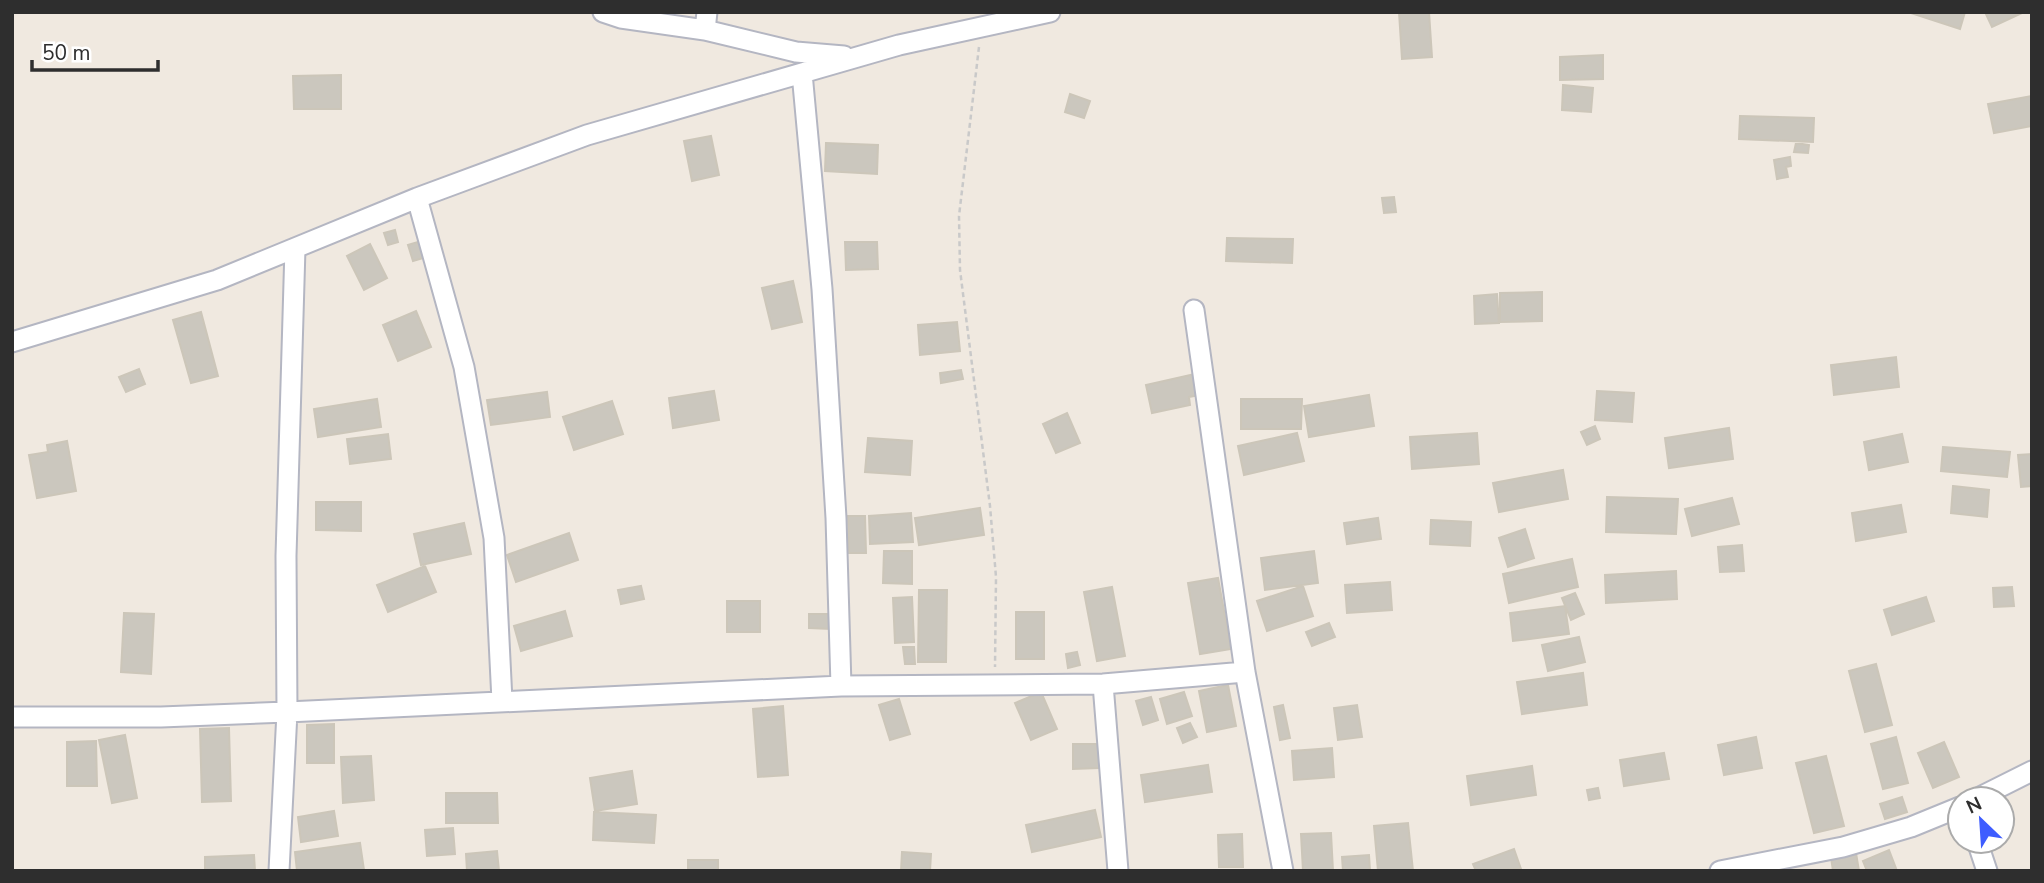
<svg xmlns="http://www.w3.org/2000/svg" width="2044" height="883" viewBox="0 0 2044 883" font-family="'Nunito Sans',sans-serif">
	<style>
		.building { fill: #cbc7be; stroke: #ccc6b9; stroke-width: 2 }
		.lines { fill: none; stroke-linecap: round; stroke-linejoin: round }
		.minor-casing { stroke: #b4b6c2; stroke-width: 23 }
		.path { stroke: #c9c9c9; stroke-width: 2.5; stroke-dasharray: 5 3.5; stroke-linecap: butt }
		.minor { stroke: #fff; stroke-width: 19 }
	</style>
	<rect width="100%" height="100%" fill="#f0e9e0"/>
	<!-- building -->
	<path class="building" d="M1399,12H1429L1432,57L1402,59Z
		M1908,12H1965L1960,29Z
		M1985,12H2024L1992,27Z
		M1603,55V79L1560,80V57Z
		M341,75V109H294L293,76Z
		M1563,85L1593,88L1591,112L1562,110Z
		M1070,94L1090,101L1084,118L1065,112Z
		M2032,96V126L1994,133L1988,104Z
		M1740,116L1814,118L1813,142L1739,139Z
		M711,136L719,175L692,181L684,141Z
		M826,143L878,145L877,174L825,171Z
		M1796,143L1809,145L1808,153L1794,152Z
		M1790,157L1791,166L1786,167L1788,177L1777,179L1774,160Z
		M1394,197L1396,212L1384,213L1382,198Z
		M395,230L398,242L388,245L384,233Z
		M1227,238L1293,239L1292,263L1226,261Z
		M418,242L423,258L413,261L408,245Z
		M845,242H877L878,269L846,270Z
		M370,244L387,278L364,290L347,256Z
		M793,281L802,322L772,329L762,288Z
		M1542,292V321L1500,322V293Z
		M1497,294L1499,323L1475,324L1474,296Z
		M416,311L431,347L398,361L383,325Z
		M201,312L218,376L191,383L173,320Z
		M957,322L960,351L920,355L918,325Z
		M1896,357L1899,387L1834,395L1831,365Z
		M139,369L145,384L126,392L119,377Z
		M961,370L963,379L941,383L940,373Z
		M1195,374L1200,395L1189,397L1190,405L1152,413L1146,385Z
		M714,391L719,420L673,428L669,398Z
		M1597,391L1634,393L1632,422L1595,420Z
		M547,392L550,417L491,425L487,400Z
		M1369,395L1374,426L1309,437L1304,406Z
		M377,399L381,427L318,437L314,409Z
		M1241,399H1302L1301,429H1241Z
		M612,401L623,434L574,450L563,417Z
		M1067,413L1080,443L1056,453L1043,424Z
		M1595,426L1600,439L1587,445L1581,432Z
		M1729,428L1733,459L1669,468L1665,438Z
		M1297,433L1304,461L1244,475L1238,446Z
		M1477,433L1479,464L1412,469L1410,437Z
		M388,434L391,459L350,464L347,439Z
		M1902,434L1908,462L1869,470L1864,442Z
		M868,438L912,441L910,475L865,472Z
		M67,441L76,491L37,498L29,455L48,452L47,445Z
		M1943,447L2010,452L2007,477L1941,471Z
		M2032,454V486L2021,487L2018,455Z
		M1563,470L1568,499L1499,512L1493,483Z
		M1953,486L1989,490L1987,517L1951,513Z
		M1607,497L1678,499L1676,534L1606,532Z
		M1732,498L1739,524L1692,536L1685,509Z
		M316,502H361V531L316,530Z
		M1901,505L1906,532L1856,541L1852,513Z
		M980,508L984,535L919,545L915,518Z
		M911,513L913,542L870,544L869,516Z
		M848,516H865L866,553H849Z
		M1378,518L1381,539L1347,544L1344,523Z
		M1431,520L1471,522L1470,546L1430,544Z
		M464,523L471,554L421,565L414,534Z
		M1525,529L1534,558L1508,567L1499,538Z
		M569,533L578,560L516,582L507,555Z
		M1742,545L1744,571L1720,572L1718,547Z
		M884,551H912V584L883,583Z
		M1314,551L1318,583L1265,590L1261,558Z
		M1572,559L1578,587L1509,603L1503,574Z
		M425,566L436,592L388,612L377,585Z
		M1676,571L1677,599L1606,603L1605,575Z
		M1218,578L1231,649L1200,654L1188,583Z
		M1390,582L1392,610L1347,613L1345,585Z
		M641,586L644,599L621,604L618,590Z
		M1303,586L1313,616L1267,631L1257,601Z
		M1112,587L1125,656L1097,661L1084,592Z
		M2012,587L2014,606L1994,607L1993,588Z
		M919,590H947L946,662H918Z
		M1575,593L1584,614L1571,620L1562,598Z
		M912,597L914,642L895,643L893,598Z
		M1926,597L1934,621L1892,635L1884,610Z
		M727,601H760V632H727Z
		M1565,606L1569,634L1513,641L1510,613Z
		M565,611L572,636L521,651L514,626Z
		M1016,612H1044V659H1016Z
		M124,613L154,614L151,674L121,672Z
		M809,614H831V629L809,628Z
		M1329,623L1335,637L1312,646L1306,632Z
		M1579,637L1585,662L1548,671L1542,645Z
		M903,647H914L915,664H905Z
		M1077,652L1080,665L1068,668L1066,654Z
		M1876,664L1892,725L1865,732L1849,671Z
		M1583,673L1587,705L1522,714L1517,682Z
		M1228,685L1236,726L1207,732L1199,691Z
		M1041,692L1057,729L1031,740L1015,703Z
		M1184,692L1192,716L1167,724L1160,699Z
		M1151,697L1158,720L1143,725L1136,701Z
		M899,699L910,734L890,740L879,705Z
		M1283,705L1290,738L1280,740L1274,707Z
		M1357,705L1362,737L1338,740L1334,708Z
		M783,706L788,775L758,777L753,709Z
		M1190,723L1197,737L1183,743L1177,728Z
		M334,724V763H307V725Z
		M229,728L231,801L202,802L200,729Z
		M125,735L137,798L112,803L99,740Z
		M1756,737L1762,768L1724,775L1718,745Z
		M1896,737L1908,783L1883,789L1871,744Z
		M96,741L97,786H67V742Z
		M1944,742L1959,777L1933,788L1918,753Z
		M1073,744H1099V768L1073,769Z
		M1332,748L1334,777L1294,780L1292,751Z
		M1664,753L1669,779L1624,786L1620,760Z
		M371,756L374,800L343,803L341,757Z
		M1826,756L1844,826L1814,833L1796,763Z
		M1208,765L1212,792L1145,802L1141,775Z
		M1532,766L1536,795L1471,805L1467,776Z
		M632,771L637,804L595,811L590,778Z
		M1598,788L1600,798L1589,800L1587,790Z
		M446,793H497L498,823H446Z
		M1902,797L1907,812L1885,819L1880,804Z
		M1095,810L1101,837L1032,852L1026,825Z
		M334,811L338,836L301,842L298,817Z
		M594,812L656,815L654,843L593,840Z
		M1408,823L1413,871H1378L1374,826Z
		M453,828L455,854L427,856L425,830Z
		M1331,833L1333,871H1303L1301,834Z
		M1242,834L1243,867H1219L1218,835Z
		M360,843L364,870L297,871L295,852Z
		M1514,849L1521,869L1476,871L1473,864Z
		M1889,850L1897,871H1867L1863,861Z
		M497,851L499,871H467L466,854Z
		M902,852L931,854L930,871H901Z
		M1856,853L1859,871H1833L1831,857Z
		M254,855L255,871H205V857Z
		M1369,855L1370,871H1343L1342,857Z
		M688,860H718V871H688Z"/>
	<g class="lines">
		<!-- minor casing -->
		<g class="minor-casing">
			<path id="minor" d="M603,12L621,18L705,30L796,52L844,56
				M705,30L707,12
				M802,73L822,289L836,518L841,686
				M417,198L464,367L494,538L502,701
				M1194,310L1245,672L1283,871
				M12,342L217,280L417,198L587,135L899,45L1050,12
				M1103,684L1118,871
				M12,717H161L287,712L841,686L1103,684L1245,672
				M1976,799L2032,771
				M1977,841L1987,871
				M279,871L287,712L286,556L295,248
				M1720,871L1843,847L1911,827L1960,807"/>
		</g>
		<!-- path -->
		<path class="path" d="M979,47L959,216L960,270L990,506L996,577L995,667"/>
		<!-- minor -->
		<use href="#minor" class="minor"/>
	</g>
	<!-- border -->
	<rect width="2044" height="883" fill="none" stroke="#2e2e2e" stroke-width="28"/>
	<!-- north arrow -->
	<g transform="translate(1981 820) rotate(335)"><circle r="33" fill="#ffffff" stroke="#ababab" stroke-width="2"/>
	<path d="M0-5L12 26L0 18L-12 26Z" fill="#3e5dff"/>
	<text y="-10" font-size="19" font-weight="bold" text-anchor="middle" fill="#2e2e2e">N</text>
	</g>
	<!-- scale -->
	<path d="M32 60v10h126v-10" fill="none" stroke="#2e2e2e" stroke-width="3.5"/>
	<text x="42" y="60" font-size="21" fill="#2e2e2e" stroke="#ffffff" stroke-width="5" paint-order="stroke">50 m</text>
</svg>
